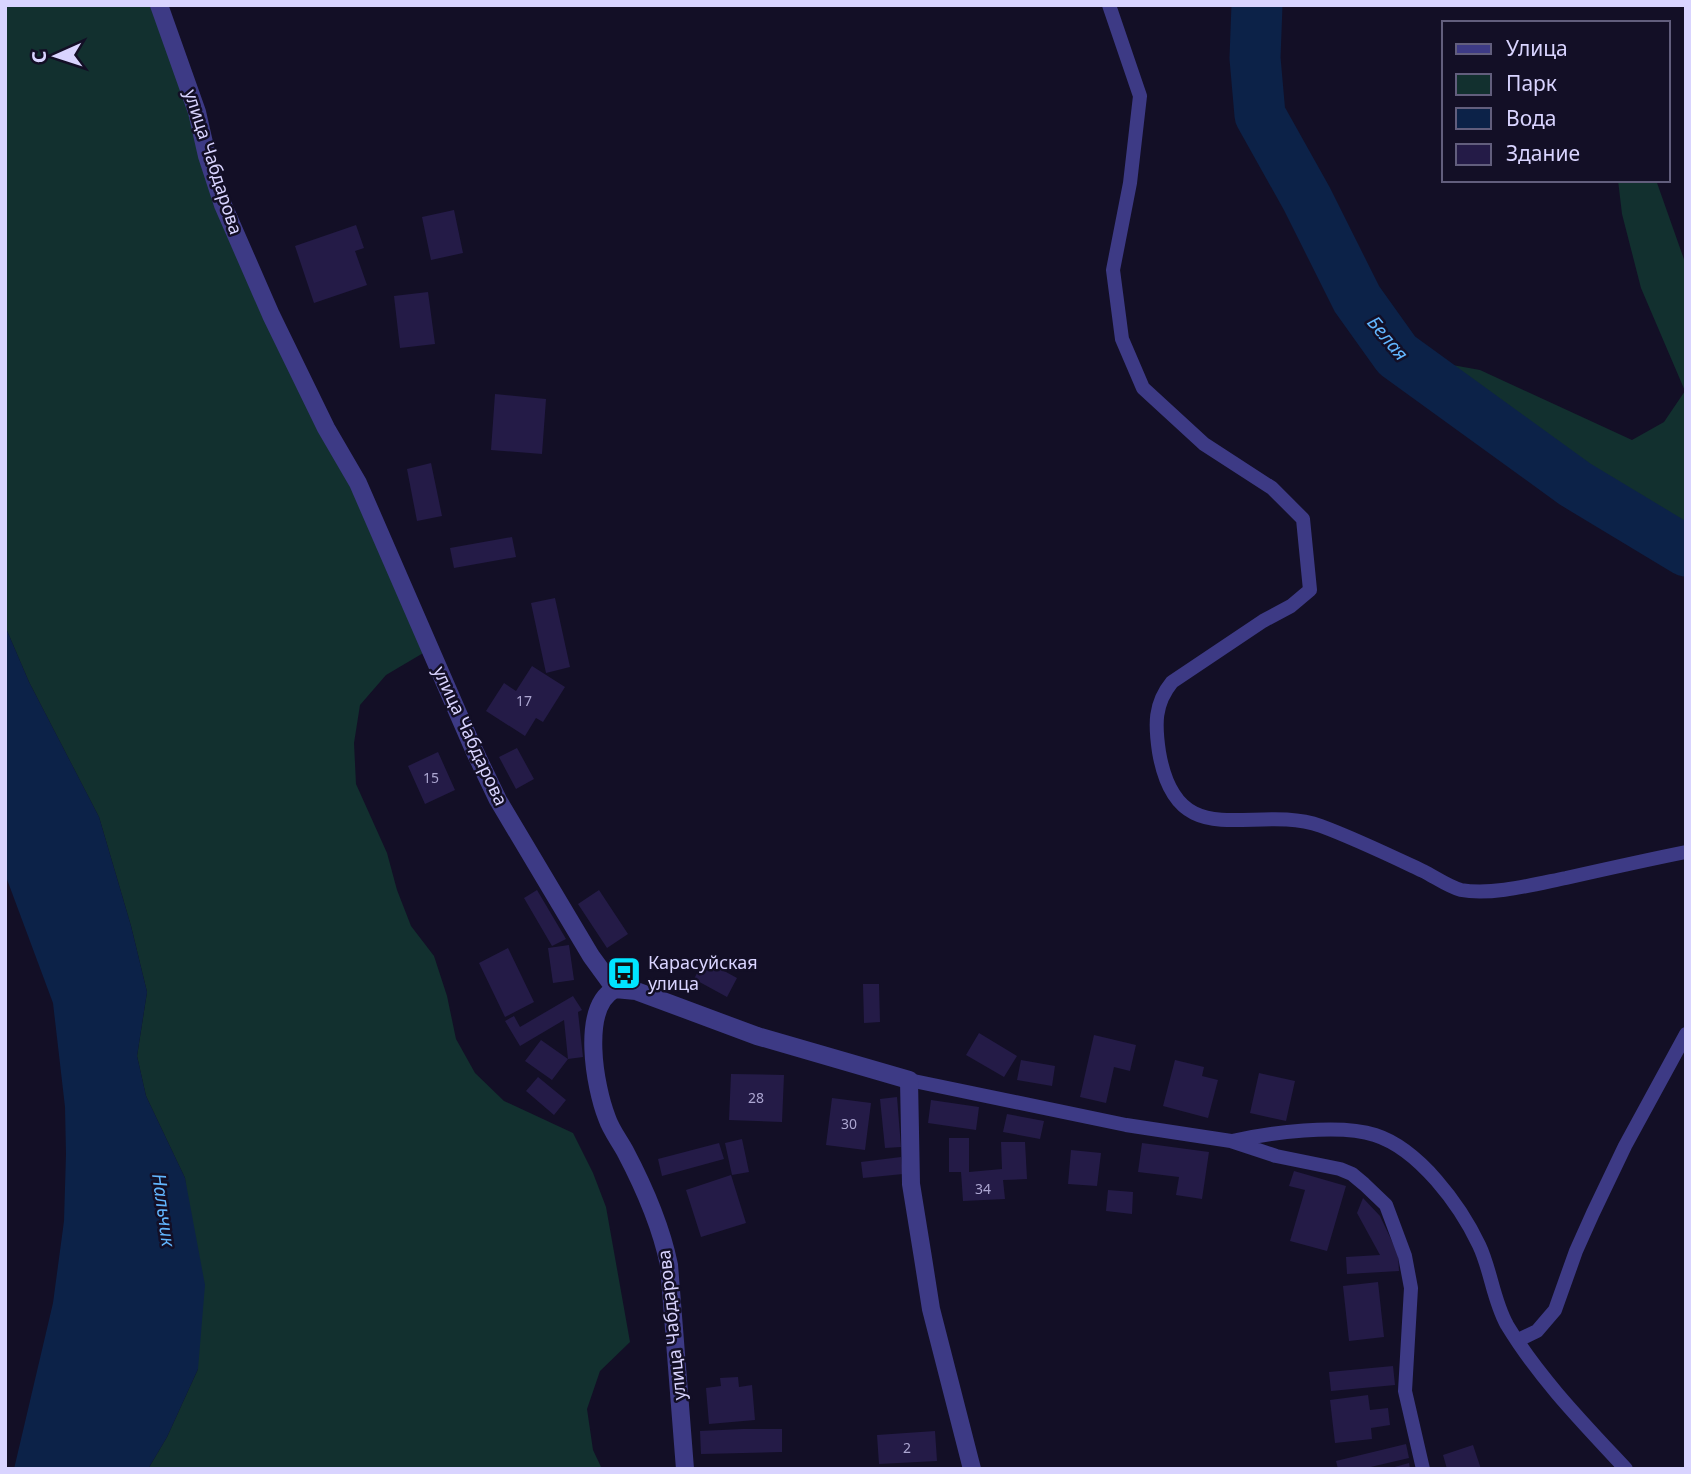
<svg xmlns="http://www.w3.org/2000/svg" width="1691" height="1474" viewBox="0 0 1691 1474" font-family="'Noto Sans',sans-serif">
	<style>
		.green { fill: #12302f }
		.water { fill: #0c2248 }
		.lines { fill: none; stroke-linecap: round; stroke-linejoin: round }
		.river { stroke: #0c2248; stroke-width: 51 }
		.building { fill: #241b47 }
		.service { stroke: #3d3a85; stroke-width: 14 }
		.minor { stroke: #3d3a85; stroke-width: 18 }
		.labels { text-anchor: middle; stroke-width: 5; stroke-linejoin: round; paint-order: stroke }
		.number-label { font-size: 14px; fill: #aca6d1 }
		.street-label { font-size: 18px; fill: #d9d4ff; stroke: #130f26 }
		.poi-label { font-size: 18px; fill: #d9d4ff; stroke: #130f26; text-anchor: start }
		.water-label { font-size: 19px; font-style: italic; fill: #62b6ff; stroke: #130f26 }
	</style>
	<rect width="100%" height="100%" fill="#130f26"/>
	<!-- green -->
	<path class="green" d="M5,5H159L207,156L430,649L386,675L360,705L354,743L356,784L387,853L397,890L411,926L434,956L447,996L456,1039L475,1073L504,1101L573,1133L593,1173L606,1207L630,1342L600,1371L587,1409L593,1450L602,1469H148L167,1437L198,1369L185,1178L146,1096L137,1056L147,992L131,926L99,817L29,682L5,626Z
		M1618,180H1656L1686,265V551L1575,484L1397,355L1480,370L1632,440L1664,422L1685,391L1641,288L1622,214Z"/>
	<!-- water -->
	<path class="water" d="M5,626L29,682L99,817L131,926L147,992L137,1056L146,1096L185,1178L205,1285L198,1369L167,1437L148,1469H14L53,1303L64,1221L66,1154L65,1107L53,1003L5,874Z"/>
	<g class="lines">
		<!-- river -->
		<path class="river" d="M1257,5L1255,58L1260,115L1307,199L1357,299L1397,355L1575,484L1686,551"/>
	</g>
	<!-- building -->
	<path class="building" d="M454,210L463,253L431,260L422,217Z
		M356,225L364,248L355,251L367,285L314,303L295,246Z
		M428,292L435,344L400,348L394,296Z
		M495,394L546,399L542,454L491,450Z
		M431,463L442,516L417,521L407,469Z
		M512,537L516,557L454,568L450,548Z
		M555,598L570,667L546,673L531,603Z
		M532,666L565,687L543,722L536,718L525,736L486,711L504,683L516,691Z
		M517,748L534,779L516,789L499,757Z
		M438,752L455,790L425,804L408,766Z
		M537,890L566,939L552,946L524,898Z
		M599,890L628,934L607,948L578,904Z
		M569,945L574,980L553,983L548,948Z
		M508,948L534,1002L505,1017L479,963Z
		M704,960L737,978L727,997L694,979Z
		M863,984H879L880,1022L864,1023Z
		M573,996L582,1010L578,1012L583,1057L568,1059L564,1020L520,1046L505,1021L514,1016L520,1027Z
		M979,1033L1017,1056L1004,1077L966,1055Z
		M1094,1035L1136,1045L1130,1071L1114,1067L1106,1103L1080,1097Z
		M541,1040L568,1059L552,1080L525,1061Z
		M1021,1060L1055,1066L1052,1086L1017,1080Z
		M1175,1060L1204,1067L1202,1076L1218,1080L1208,1118L1163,1106Z
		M1259,1073L1295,1081L1286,1121L1250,1113Z
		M731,1074L784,1075L782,1122L729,1120Z
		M538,1077L566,1100L554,1115L526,1091Z
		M897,1097L901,1147L885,1148L880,1099Z
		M832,1098L871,1103L865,1150L826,1145Z
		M931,1100L979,1107L976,1130L928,1123Z
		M1007,1114L1044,1121L1040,1139L1003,1132Z
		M949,1138H969V1172L1002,1169L1001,1142H1025L1027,1179L1003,1180L1005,1199L963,1201L961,1172H949Z
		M742,1139L749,1172L732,1175L725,1143Z
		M719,1143L724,1159L662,1176L658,1159Z
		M1142,1143L1209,1152L1202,1199L1176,1195L1179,1177L1138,1172Z
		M1071,1150L1101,1153L1097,1186L1068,1184Z
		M901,1157L903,1174L863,1178L861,1162Z
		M1294,1171L1346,1186L1327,1251L1290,1241L1305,1190L1289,1186Z
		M731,1175L746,1223L701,1237L686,1190Z
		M1108,1190L1133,1192L1132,1214L1106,1211Z
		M1363,1198L1380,1216L1398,1254L1399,1271L1347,1274L1346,1257L1380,1255L1357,1213Z
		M1378,1282L1384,1337L1349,1341L1343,1286Z
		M1393,1366L1395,1385L1331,1391L1329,1372Z
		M738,1377L739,1387L752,1385L755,1420L709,1424L706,1388L721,1386L720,1378Z
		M1368,1395L1370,1410L1388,1408L1390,1425L1371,1428L1372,1439L1335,1443L1330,1400Z
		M743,1429H782V1452L701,1454L700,1431Z
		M935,1431L937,1461L879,1464L877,1435Z
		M1406,1444L1409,1458L1362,1469H1338L1336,1461Z
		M1473,1445L1481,1469H1447L1443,1455Z
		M1409,1463L1410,1469H1391V1468Z"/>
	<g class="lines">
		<!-- service -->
		<path class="service" d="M1109,5L1140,96L1130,183L1113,270L1122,339L1143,388L1204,444L1272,488L1303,519L1310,590L1291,606L1263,621L1172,682C1154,704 1155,725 1159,752C1177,858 1253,802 1321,826C1356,839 1389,855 1423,871C1435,877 1449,887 1461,890C1491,896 1536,884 1566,878C1606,869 1646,860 1686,852
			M909,1080L1126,1125L1231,1141L1276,1156L1340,1169L1352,1174L1364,1184L1386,1205L1405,1256L1411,1288L1405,1391L1423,1469
			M1232,1141C1269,1133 1339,1123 1375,1135C1419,1149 1460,1205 1479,1245C1491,1270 1493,1300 1507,1325C1539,1378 1584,1424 1626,1469
			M1518,1340L1537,1331L1555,1310L1576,1251L1593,1213L1625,1146L1686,1034"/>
		<!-- minor -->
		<path class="minor" d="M159,5L197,112L207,156L223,205L271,315L326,428L358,483L474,750L498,800L591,956L615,989
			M615,989L636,991L757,1036L909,1080L911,1184L923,1258L931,1309L972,1469
			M615,989C580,1007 595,1088 607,1118C611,1130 619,1140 625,1151C644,1187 661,1226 669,1265L685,1469"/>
	</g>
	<!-- icons -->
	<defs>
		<g id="bus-square" transform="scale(1.75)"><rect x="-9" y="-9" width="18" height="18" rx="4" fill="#00e5ff" stroke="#130f26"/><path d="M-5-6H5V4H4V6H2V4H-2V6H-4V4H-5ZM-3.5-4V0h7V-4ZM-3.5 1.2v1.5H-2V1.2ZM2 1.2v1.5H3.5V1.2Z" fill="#111"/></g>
	</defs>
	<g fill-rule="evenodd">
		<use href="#bus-square" x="624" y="973"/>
	</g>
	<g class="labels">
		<!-- number labels -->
		<g class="number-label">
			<text x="524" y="706">17</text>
			<text x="431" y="783">15</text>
			<text x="756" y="1103">28</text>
			<text x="849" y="1129">30</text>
			<text x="983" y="1194">34</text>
			<text x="907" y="1453">2</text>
		</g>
		<!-- street labels -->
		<g class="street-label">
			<text transform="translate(213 162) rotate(72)" y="6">улица Чабдарова</text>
			<text transform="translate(470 736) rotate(65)" y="6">улица Чабдарова</text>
			<text transform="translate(672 1325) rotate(-96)" y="6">улица Чабдарова</text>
		</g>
		<!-- poi labels -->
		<g class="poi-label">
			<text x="648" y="969">Карасуйская<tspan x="648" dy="21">улица</tspan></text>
		</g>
		<!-- water labels -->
		<g class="water-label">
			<text transform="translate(1388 338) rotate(50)" y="7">Белая</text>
			<text transform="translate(164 1210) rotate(82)" y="7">Нальчик</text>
		</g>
	</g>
	<!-- border -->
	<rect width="1691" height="1474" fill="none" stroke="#d9d4ff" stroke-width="14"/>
	<!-- legend -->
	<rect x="1442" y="21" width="228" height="161" fill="#130f26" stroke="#625e7d" stroke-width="2"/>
	<rect x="1456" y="44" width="35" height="10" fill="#3d3a85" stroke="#625e7d" stroke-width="2"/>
	<text x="1506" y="56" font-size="21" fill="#d9d4ff">Улица</text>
	<rect x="1456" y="74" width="35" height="21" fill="#12302f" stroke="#625e7d" stroke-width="2"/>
	<text x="1506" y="91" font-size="21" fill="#d9d4ff">Парк</text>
	<rect x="1456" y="108" width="35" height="21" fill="#0c2248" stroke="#625e7d" stroke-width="2"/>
	<text x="1506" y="126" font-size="21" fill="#d9d4ff">Вода</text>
	<rect x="1456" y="144" width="35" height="21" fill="#241b47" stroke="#625e7d" stroke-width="2"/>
	<text x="1506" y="161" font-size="21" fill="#d9d4ff">Здание</text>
	<!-- north arrow -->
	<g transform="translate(56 56) rotate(267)" stroke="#130f26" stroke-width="5" paint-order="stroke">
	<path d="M0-5L12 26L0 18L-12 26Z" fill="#d9d4ff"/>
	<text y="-10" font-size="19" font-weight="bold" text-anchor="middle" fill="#d9d4ff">С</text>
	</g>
</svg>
